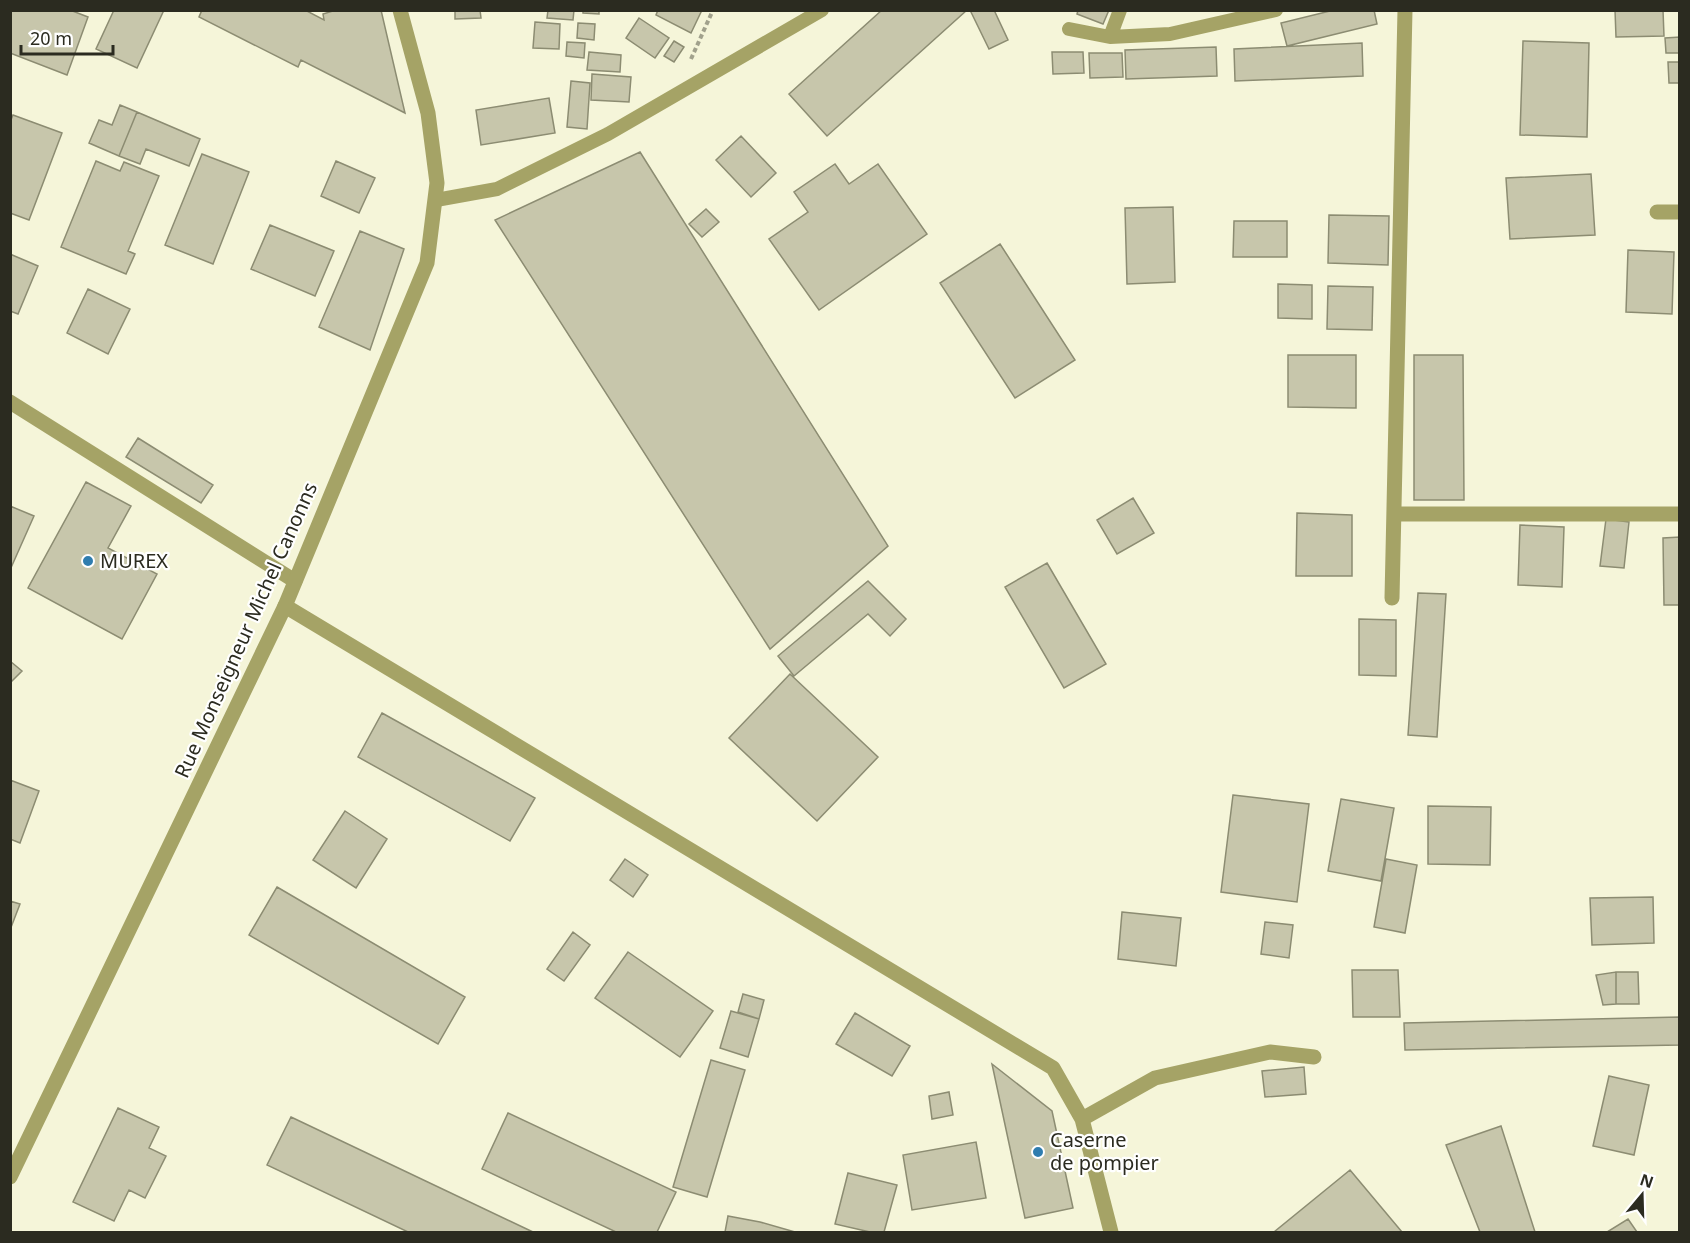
<svg xmlns="http://www.w3.org/2000/svg" width="1690" height="1243" viewBox="0 0 1690 1243" font-family="'Noto Sans',sans-serif">
	<style>
		.building { fill: #c7c6ab; stroke: #8c8c72; stroke-width: 1.5 }
		.lines { fill: none; stroke-linecap: round; stroke-linejoin: round }
		.path { stroke: #a1a18c; stroke-width: 4; stroke-dasharray: 4.5 3; stroke-linecap: butt }
		.service { stroke: #a5a366; stroke-width: 14 }
		.minor { stroke: #a5a366; stroke-width: 15 }
		.tertiary { stroke: #a5a366; stroke-width: 15 }
		.poi-dot { fill: #2f7daf; stroke: #fff; stroke-width: 2 }
		.labels { text-anchor: middle; stroke-width: 4.5; stroke-linejoin: round; paint-order: stroke }
		.poi-label { font-size: 20px; fill: #2b2b20; stroke: #fff; text-anchor: start }
		.street-label { font-size: 20px; fill: #2b2b20; stroke: #fff }
	</style>
	<rect width="100%" height="100%" fill="#f5f5d9"/>
	<!-- building -->
	<path class="building" d="M10,10H70L88,17L67,75L10,53Z
		M114,10H164L137,68L96,49Z
		M202,10H305L324,20L323,14L336,10H381L405,113L301,60L298,67L199,17Z
		M455,10H480L481,18L455,19Z
		M548,10H574L573,20L547,18Z
		M583,10H599V14L583,13Z
		M658,10H702L691,33L656,15Z
		M882,10H967L827,136L789,94Z
		M970,10H994L1008,40L989,49Z
		M1078,10H1109L1103,24L1077,14Z
		M1334,10H1374L1377,24L1287,46L1281,23Z
		M1615,10H1663L1664,36L1616,37Z
		M639,18L669,38L655,58L626,38Z
		M535,22L560,24L559,49L533,48Z
		M578,23L595,24L594,40L577,38Z
		M1680,37V53H1666L1665,38Z
		M674,41L684,47L674,62L664,56Z
		M1523,41L1589,43L1587,137L1520,135Z
		M567,42L585,43L584,58L566,56Z
		M1362,43L1363,76L1235,81L1234,49Z
		M1216,47L1217,76L1126,79L1125,50Z
		M589,52L621,55L620,72L587,70Z
		M1052,52H1083L1084,73L1053,74Z
		M1089,53H1122L1123,77L1090,78Z
		M1668,62H1680V83H1669Z
		M592,74L631,77L629,102L591,100Z
		M571,81L590,83L587,129L567,127Z
		M549,98L555,133L481,145L476,110Z
		M120,105L137,112L119,156L89,143L99,120L112,125Z
		M137,112L200,139L189,166L146,149L140,164L119,156Z
		M13,115L62,133L29,220L10,213V122Z
		M741,136L776,173L751,197L716,160Z
		M640,152L888,546L770,649L495,220Z
		M202,154L249,172L213,264L165,245Z
		M96,161L120,171L124,162L159,176L128,251L135,254L126,274L61,247Z
		M336,161L375,178L359,213L321,196Z
		M835,164L849,184L878,164L927,234L819,310L769,239L808,212L794,192Z
		M1591,174L1595,235L1510,239L1506,178Z
		M1173,207L1175,282L1127,284L1125,208Z
		M706,209L719,222L702,237L689,224Z
		M1329,215L1389,216L1388,265L1328,263Z
		M1234,221H1287V257H1233Z
		M270,225L334,251L315,296L251,269Z
		M360,231L404,249L370,350L319,327Z
		M1000,244L1075,360L1015,398L940,283Z
		M1628,250L1674,252L1672,314L1626,312Z
		M10,254L38,266L18,314L10,311Z
		M1278,284L1312,285V319L1278,318Z
		M1328,286L1373,287L1372,330L1327,329Z
		M88,289L130,309L108,354L67,333Z
		M1288,355H1356V408L1288,407Z
		M1414,355H1463L1464,500H1414Z
		M138,438L213,485L201,503L126,457Z
		M86,482L131,506L108,548L157,574L122,639L28,588Z
		M1133,498L1154,533L1117,554L1097,520Z
		M10,506L34,516L10,570Z
		M1297,513L1352,515V576H1296Z
		M1606,519L1629,522L1624,568L1600,566Z
		M1520,525L1564,527L1562,587L1518,585Z
		M1680,537V605H1664L1663,538Z
		M1047,563L1106,664L1064,688L1005,587Z
		M868,581L906,619L890,636L868,614L794,676L778,656Z
		M1418,593L1446,594L1437,737L1408,735Z
		M1359,619L1396,620V676L1359,675Z
		M10,661L22,671L10,683Z
		M790,674L878,757L817,821L729,738Z
		M382,713L535,798L510,841L358,757Z
		M10,780L39,791L20,843L10,839Z
		M1233,795L1309,804L1297,902L1221,892Z
		M1341,799L1394,808L1381,881L1328,871Z
		M1428,806L1491,807L1490,865L1428,864Z
		M345,811L387,839L356,888L313,860Z
		M625,859L648,875L633,897L610,880Z
		M1386,859L1417,865L1405,933L1374,927Z
		M277,887L465,997L438,1044L249,935Z
		M1653,897L1654,943L1592,945L1590,898Z
		M10,901L20,904L10,930Z
		M1122,912L1181,918L1176,966L1118,959Z
		M1265,922L1293,925L1289,958L1261,954Z
		M573,932L590,945L564,981L547,969Z
		M628,952L713,1011L680,1057L595,998Z
		M1352,970H1398L1400,1017H1353Z
		M1616,972H1638L1639,1004H1616Z
		M1616,972V1004L1603,1005L1596,975Z
		M743,994L764,1000L759,1019L738,1012Z
		M731,1011L759,1019L748,1057L720,1048Z
		M855,1013L910,1046L892,1076L836,1044Z
		M1680,1017V1045L1405,1050L1404,1023Z
		M711,1060L745,1070L707,1197L673,1187Z
		M992,1064L1052,1111L1073,1208L1025,1218Z
		M1304,1067L1306,1094L1265,1097L1262,1071Z
		M1609,1076L1649,1085L1634,1155L1593,1146Z
		M949,1092L953,1115L932,1119L929,1096Z
		M118,1108L159,1127L149,1148L166,1156L145,1198L129,1190L114,1221L73,1202Z
		M508,1113L676,1192L657,1232H616L482,1169Z
		M291,1117L533,1232H408L267,1165Z
		M1501,1126L1535,1232H1480L1446,1145Z
		M976,1142L986,1198L912,1210L903,1155Z
		M1350,1170L1402,1232H1274Z
		M848,1173L897,1185L884,1232H870L835,1224Z
		M728,1216L760,1222L795,1232H725Z
		M1628,1219L1637,1232H1607Z"/>
	<g class="lines">
		<!-- path -->
		<path class="path" d="M691,59L713,10"/>
		<!-- service -->
		<path class="service" d="M1069,29L1110,37L1170,34L1276,10
			M1110,37L1120,10
			M436,200L497,189L608,134L822,10"/>
		<!-- minor -->
		<path class="minor" d="M1657,212H1680
			M10,402L295,581
			M1395,514H1680
			M1392,598L1405,10
			M285,606L1053,1068L1082,1119L1111,1232
			M1082,1119L1155,1078L1270,1052L1314,1057"/>
		<!-- tertiary -->
		<path class="tertiary" d="M10,1177L285,606L427,263L437,183L428,113L400,10"/>
	</g>
	<!-- markers -->
	<g class="poi-dot">
		<circle cx="88" cy="561" r="6"/>
		<circle cx="1038" cy="1152" r="6"/>
	</g>
	<g class="labels">
		<!-- poi labels -->
		<g class="poi-label">
			<text x="100" y="568">MUREX</text>
			<text x="1050" y="1147">Caserne<tspan x="1050" dy="23">de pompier</tspan></text>
		</g>
		<!-- street labels -->
		<g class="street-label">
			<text transform="translate(246 630) rotate(-66)" y="7">Rue Monseigneur Michel Canonns</text>
		</g>
	</g>
	<!-- border -->
	<rect width="1690" height="1243" fill="none" stroke="#2b2b20" stroke-width="24"/>
	<!-- north arrow -->
	<g transform="translate(1642 1195) rotate(19)" stroke="#ffffff" stroke-width="4.5" paint-order="stroke">
	<path d="M0-4.5L10 22L0 15L-10 22Z" fill="#2b2b20"/>
	<text y="-9" font-size="16" font-weight="bold" text-anchor="middle" fill="#2b2b20">N</text>
	</g>
	<!-- scale -->
	<path d="M21 45v9h92v-9" fill="none" stroke="#2b2b20" stroke-width="3"/>
	<text x="30" y="45" font-size="18" fill="#2b2b20" stroke="#ffffff" stroke-width="4.5" paint-order="stroke">20 m</text>
</svg>
